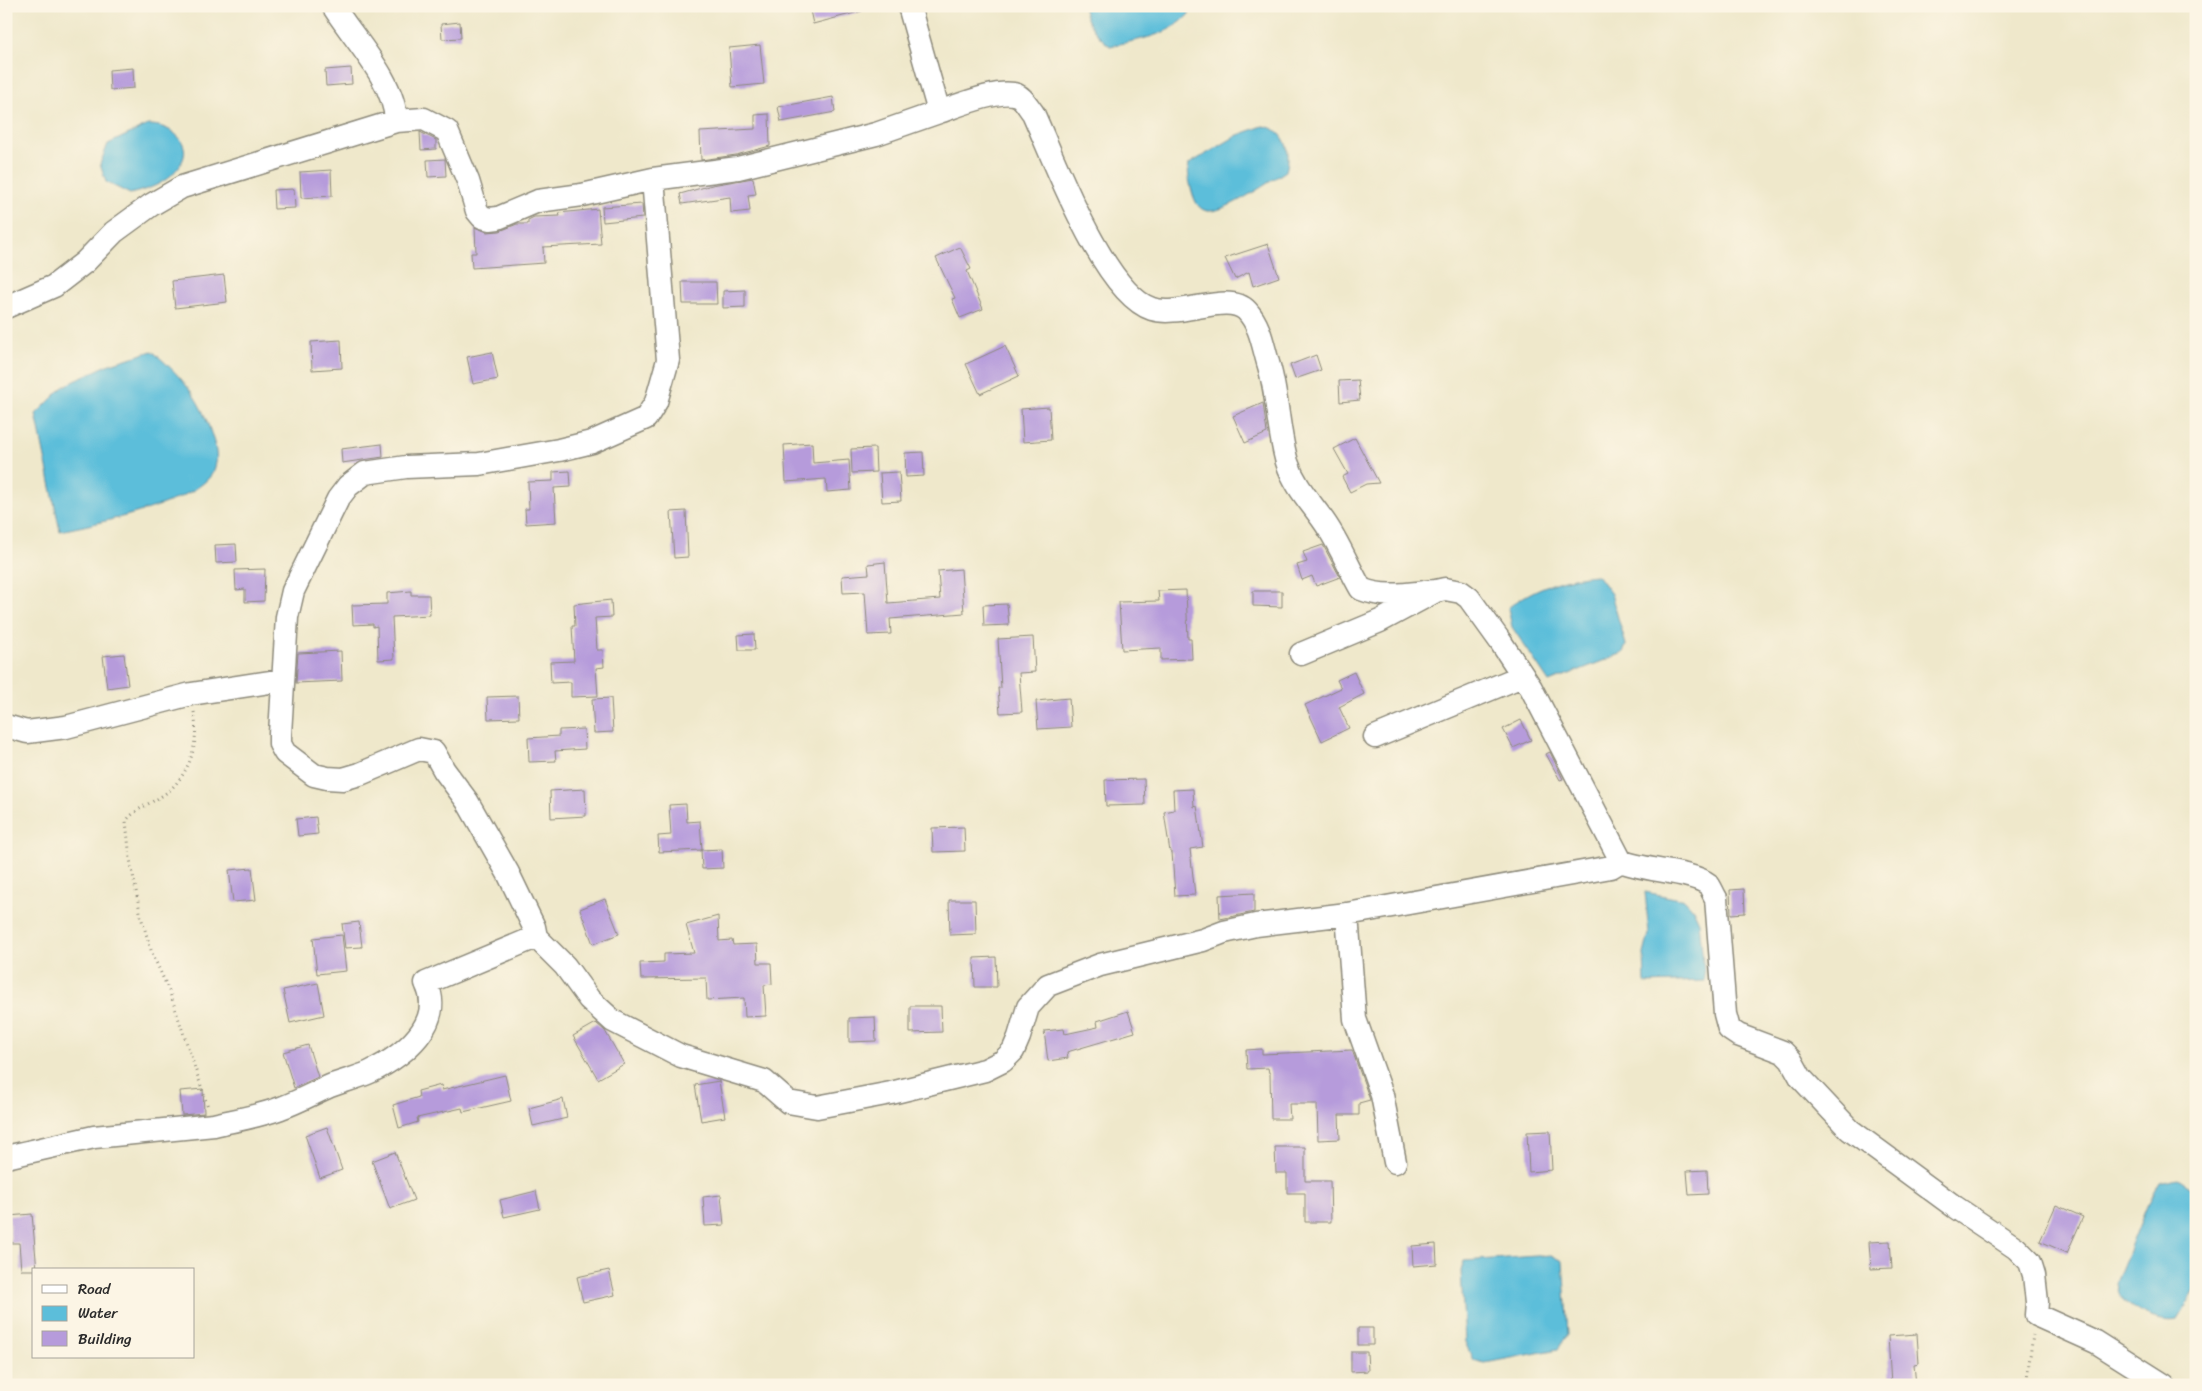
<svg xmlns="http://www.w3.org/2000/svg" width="2202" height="1391" viewBox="0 0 2202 1391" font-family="Sriracha,sans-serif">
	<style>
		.water { fill: #5cbeda; stroke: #447482 }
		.building { fill: #b69bdb }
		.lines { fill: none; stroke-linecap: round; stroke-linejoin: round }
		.minor-casing { stroke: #8d8a7b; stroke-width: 25 }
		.path { stroke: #8d8a7b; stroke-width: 3; stroke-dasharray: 1 4; stroke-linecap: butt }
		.minor { stroke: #fff; stroke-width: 22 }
	</style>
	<rect width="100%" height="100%" fill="#fcf5e5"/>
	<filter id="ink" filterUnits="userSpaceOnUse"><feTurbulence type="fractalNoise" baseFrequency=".02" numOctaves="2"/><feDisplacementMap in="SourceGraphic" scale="10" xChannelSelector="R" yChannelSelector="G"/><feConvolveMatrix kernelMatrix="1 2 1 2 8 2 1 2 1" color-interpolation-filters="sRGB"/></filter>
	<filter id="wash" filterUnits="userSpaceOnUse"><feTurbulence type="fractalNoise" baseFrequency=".0096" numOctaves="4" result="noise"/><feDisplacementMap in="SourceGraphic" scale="20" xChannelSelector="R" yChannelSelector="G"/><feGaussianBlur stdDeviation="1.12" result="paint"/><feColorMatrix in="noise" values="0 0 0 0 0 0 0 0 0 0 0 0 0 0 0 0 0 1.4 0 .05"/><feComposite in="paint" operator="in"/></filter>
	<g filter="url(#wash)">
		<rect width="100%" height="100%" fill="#efe8cb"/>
		<!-- water -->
		<path class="water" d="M1083,6H1189V14C1170,36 1137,40 1110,46C1096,35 1087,24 1083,6Z
			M148,125C171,124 198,145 177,169C165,184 149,189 130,194L106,182L100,164L108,144Z
			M1263,126C1285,129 1292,150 1286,171C1272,180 1219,218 1204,210C1197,207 1195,200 1193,195C1190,184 1187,175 1189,164L1238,135Z
			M152,351C179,374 199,396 210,430C214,442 219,455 215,467C206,503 92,524 60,531L36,414L63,387L107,365Z
			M1597,575L1611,594L1626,645L1623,653L1549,682L1512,627L1508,608C1532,588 1565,577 1597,575Z
			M1645,892L1685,900L1693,909L1699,922L1705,981L1645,983L1644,954L1649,934Z
			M2178,1179L2196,1191V1289L2177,1320C2159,1324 2130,1310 2119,1295C2117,1292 2117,1287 2116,1283L2147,1206L2160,1183Z
			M1551,1255L1563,1261L1568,1334L1558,1349L1485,1363L1473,1360L1465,1342L1461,1271L1464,1261Z"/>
		<g id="blocks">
			<!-- building -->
			<path class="building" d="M809,6H862V11L813,24Z
				M460,22L461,38L442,39L441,24Z
				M760,45L764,84L732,87L729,48Z
				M133,68L134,88L110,90L109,70Z
				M351,68L352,84L326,86L325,70Z
				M833,97L835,112L781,122L778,107Z
				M769,114L770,146L736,155L701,160L700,132L755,129V115Z
				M420,132L436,140V149L421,150Z
				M445,159L446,176L428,177L427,160Z
				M331,170L332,196L301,198L300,172Z
				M753,178L756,194L748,195L750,211L731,213L730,197L682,204L680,194L712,185Z
				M294,189L295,208L274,209L273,190Z
				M642,204L643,218L603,222L602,207Z
				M598,209L601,244L543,247L544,263L472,268L471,253H476L475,227L487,232L500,231L517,224H528V220L534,217L560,216L559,213Z
				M1268,244L1279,277L1253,286L1249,272L1235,279L1225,258Z
				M960,247L971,269L967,271L983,309L960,318L952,299L955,298L936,258Z
				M224,275L227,302L175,308L172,281Z
				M682,282H716L717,304H683Z
				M745,290V307L723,308V291Z
				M341,340L342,368L312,370L311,342Z
				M1005,346L1019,376L980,394L966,364Z
				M492,352L498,379L473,384L467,357Z
				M1316,355L1321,370L1295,379L1290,365Z
				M1358,380L1360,400L1340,402L1339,381Z
				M1263,403L1267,433L1245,443L1233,416Z
				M1049,407L1051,440L1023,442L1021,409Z
				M1355,438L1379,483L1366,484L1350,492L1342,477L1348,474L1334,449Z
				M812,443L813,463L849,460L851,490L827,492L826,479L786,482L784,445Z
				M382,444L383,457L342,463L341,449Z
				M875,448L876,472L852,473L851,449Z
				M923,452L924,476L906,477L905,453Z
				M570,471L571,487L554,488L556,522L526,524L525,509H529L528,482L553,481V472Z
				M899,472L901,501L882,502L880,473Z
				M686,511L688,557L674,558L671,512Z
				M236,544L237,562L216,563L215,545Z
				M1323,545L1340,577L1316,586L1312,576L1302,580L1297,565L1307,562L1303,552Z
				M885,562L888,603L940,599L938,571L961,569L964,613L890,619L891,634L868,635L865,592L843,593L842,576L869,574L868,564Z
				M265,569L264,601L245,602V589L236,590L235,570Z
				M1186,590L1188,639H1191L1192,659L1161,660V648L1122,650L1119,602L1159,601L1158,591Z
				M411,591V595H429L430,615L392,617L394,659L378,660L377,626L373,627V624L353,625L352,605L387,604V593Z
				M1253,591H1282V607L1253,606Z
				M611,600L612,617L595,618L597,650H603L604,667L596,668L598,696L571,697V682L551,683L550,662L574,661L572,626H575L574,604Z
				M1007,604L1009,625L984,626L983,605Z
				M754,634L755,650H739L738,635Z
				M1033,637L1035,672L1019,673L1022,712L1000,713L998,688H1001L998,639Z
				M341,651L342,681L296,683L298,653Z
				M124,654L128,685L107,688L103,656Z
				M1354,672L1364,694L1339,707L1349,728L1322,741L1305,705L1341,688L1337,680Z
				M518,696L519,718L488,719L487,697Z
				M611,698L613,732L594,733L592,699Z
				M1069,698L1071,727L1038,729L1036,701Z
				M1521,720L1531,740L1513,748L1503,729Z
				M584,729L585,749L555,751L556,761L529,762L528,738L559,736V730Z
				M1550,752L1563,779L1560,780L1546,754Z
				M1144,779L1145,805L1106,806L1105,780Z
				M585,789L586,816L551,818L550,791Z
				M1193,789L1194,807L1197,806L1203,847L1190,849L1195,895L1175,896L1172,852H1170L1164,812L1174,810L1173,790Z
				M686,804L687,822L700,821L702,850L659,852L658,836L671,835L669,805Z
				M316,817L318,834L298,836L296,819Z
				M964,827L965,851L933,852L932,828Z
				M722,849L723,868L702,869L701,850Z
				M252,868L256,900L233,902L229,870Z
				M1744,889L1745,913L1731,914L1730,890Z
				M1254,893V912L1220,919L1219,895Z
				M605,899L619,934L593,944L580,909Z
				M949,900H975L976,934L950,935Z
				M718,916L719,941L732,940L733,945L757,944L758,963H771L772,984L764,985L766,1016L745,1017L744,998L707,1000L706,978L641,979L640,963L664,962V954L694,953L686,925Z
				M359,922L362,947L345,948L342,924Z
				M342,935L346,971L317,974L313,938Z
				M996,957L997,987H975L974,958Z
				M318,983L324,1015L290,1023L283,990Z
				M910,1006H941L942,1032L910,1033Z
				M1128,1011L1135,1032L1067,1052L1068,1058L1048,1061L1044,1031L1064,1029L1065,1034L1098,1027L1097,1021Z
				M875,1017L876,1041L849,1042V1018Z
				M596,1023L605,1031L624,1064L598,1079L573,1036Z
				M308,1045L318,1077L294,1088L283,1052Z
				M1262,1049V1054L1352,1050L1370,1100L1359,1103V1115H1339L1340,1139L1318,1140L1317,1104H1289L1290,1119H1271L1270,1073H1269L1268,1068L1247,1069L1246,1050Z
				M505,1075L511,1101L463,1112L462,1108L417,1118L418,1122L399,1128L393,1105L419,1097L418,1091L441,1085L442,1090Z
				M719,1081L725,1117L701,1121L695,1085Z
				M203,1089L204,1113L182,1115L180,1091Z
				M563,1099L567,1118L533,1126L529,1108Z
				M327,1127L342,1170L320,1178L305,1135Z
				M1550,1131L1552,1170L1529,1172L1527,1132Z
				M1275,1147H1305V1181H1330L1331,1222H1305V1193H1287V1173H1276Z
				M395,1152L414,1200L390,1209L372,1161Z
				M1707,1170L1708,1194L1689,1195L1687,1171Z
				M536,1191L540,1209L504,1217L500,1200Z
				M721,1195L724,1225L705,1226L703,1197Z
				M2056,1205L2083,1217L2067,1253L2040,1241Z
				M32,1214L37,1270H21L19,1243H11L9,1216Z
				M1890,1241L1892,1268L1871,1269L1869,1242Z
				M1436,1244L1437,1264L1413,1266L1412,1246Z
				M609,1270L615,1295L583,1302L577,1277Z
				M1358,1328H1373V1345H1358Z
				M1917,1334L1919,1363L1914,1364L1916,1385H1891L1888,1336Z
				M1351,1352H1367L1368,1371L1351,1372Z"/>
		</g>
	</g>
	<g filter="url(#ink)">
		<use href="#blocks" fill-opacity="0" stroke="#8d8a7b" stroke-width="1"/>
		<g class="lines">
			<!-- minor casing -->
			<g class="minor-casing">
				<path id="minor" d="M333,6C354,40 395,81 396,121
					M909,6L939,112C957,106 999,88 1017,95C1024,98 1028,107 1033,113C1054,159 1104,294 1152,309C1180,318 1229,291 1247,311C1261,326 1263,347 1269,366C1278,397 1278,431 1287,462C1296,490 1315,506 1329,529C1341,548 1350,570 1361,589C1386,599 1410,593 1436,591
					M6,307L54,286L85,262L114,232L151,205L182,187L396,121L424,119L447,131L468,181L477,211L482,217L490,219L498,218L538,201L582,195L653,179L738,168L876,134L939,112
					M1301,654L1380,621L1436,591L1445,589L1461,592L1469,598L1500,641L1531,688L1621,861
					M6,726L27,732L66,727L191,694L283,680
					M1375,737L1522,676
					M1347,914L1355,1019L1382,1095L1395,1162
					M536,937L534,927L508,873L467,801L444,770L434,752L419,749L360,774L343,779L327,778L314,775L285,753L280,744V734L287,617L293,591L338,499L348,486L365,473L406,467L479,464L559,450L592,442L646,418L656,402L668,360L653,179
					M6,1157L94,1137L214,1125C236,1120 260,1116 281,1108C298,1102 314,1093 330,1086C343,1081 357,1078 370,1072C403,1056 446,1023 426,983L536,937L565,966L589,999L613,1021L681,1056L764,1081L788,1102L817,1107L891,1093L985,1070L1003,1061L1013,1051L1019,1037L1028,1007L1048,985L1100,965L1203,940L1224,932L1256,925L1347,914L1611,867L1621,861C1643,871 1692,871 1708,884C1711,887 1713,894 1716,898L1725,1014L1729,1029L1738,1035L1783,1052L1791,1060L1801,1078L1850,1130L1955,1207L2016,1248L2030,1262L2034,1275L2037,1302L2036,1315L2096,1342L2164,1385"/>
			</g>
			<!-- path -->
			<path class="path" d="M194,712C199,741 192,769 170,790C156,802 138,806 126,821L130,859L141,917L152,953L170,993L208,1107
				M2026,1385L2033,1335"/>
			<!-- minor -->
			<use href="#minor" class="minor"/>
		</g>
	</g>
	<!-- margin -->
	<rect width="2202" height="1391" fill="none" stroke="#fcf5e5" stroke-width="25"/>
	<!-- legend -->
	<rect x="32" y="1268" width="162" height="90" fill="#fcf5e5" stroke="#a8a49b"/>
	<rect x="42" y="1285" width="25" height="8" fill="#ffffff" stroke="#a8a49b"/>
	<text x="78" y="1294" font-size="15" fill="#2b2b2b">Road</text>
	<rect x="42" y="1306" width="25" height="15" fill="#5cbeda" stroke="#a8a49b"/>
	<text x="78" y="1318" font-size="15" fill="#2b2b2b">Water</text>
	<rect x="42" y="1331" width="25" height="15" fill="#b69bdb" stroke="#a8a49b"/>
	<text x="78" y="1344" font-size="15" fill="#2b2b2b">Building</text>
</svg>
